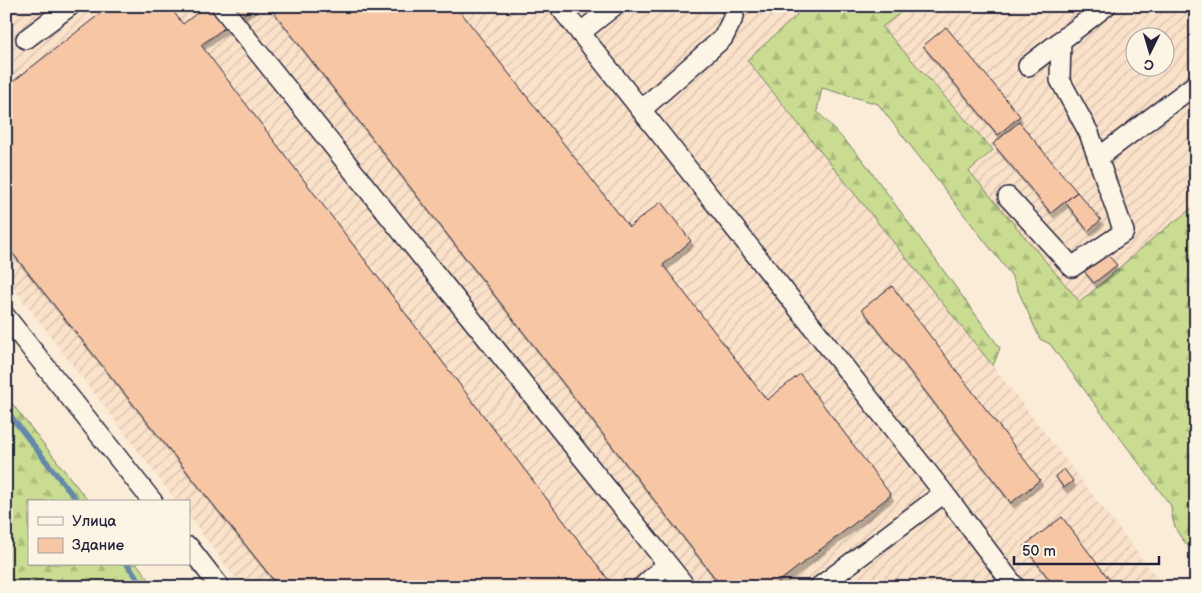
<svg xmlns="http://www.w3.org/2000/svg" width="1202" height="593" viewBox="0 0 1202 593" font-family="'Balsamiq Sans',sans-serif">
	<style>
		.industrial { fill: url(#industrial-furrows); fill-rule: evenodd }
		.forest { fill: url(#forest-firs); stroke: #767f66 }
		.lines { fill: none; stroke-linecap: round; stroke-linejoin: round }
		.stream { stroke: #6589a9; stroke-width: 5.5 }
		.building { fill: #f6c6a5; stroke: #22223b; filter: url(#shadow) }
		.minor-casing { stroke: #22223b; stroke-width: 22 }
		.minor { stroke: #fcf5e5; stroke-width: 19 }
	</style>
	<defs>
		<pattern id="industrial-furrows" width="10" height="10" patternUnits="userSpaceOnUse" patternTransform="scale(1.25)"><rect width="10" height="10" fill="#fae1c9"/><path d="M-1 1l2-2M0 10L10 0M9 11l2-2" fill="none" stroke="#d6c1ae"/></pattern>
		<pattern id="forest-firs" width="22" height="20" patternUnits="userSpaceOnUse" patternTransform="scale(1.25)"><rect width="22" height="20" fill="#c9dc91"/><path d="M5 1l3.5 6h-7zM16 11l3.5 6h-7z" fill="#acbc7e"/></pattern>
		<filter id="shadow"><feDropShadow dx="3" dy="5.5" stdDeviation="0" flood-color="#0004"/></filter>
	</defs>
	<rect width="100%" height="100%" fill="#fbecd8"/>
	<filter id="ink" filterUnits="userSpaceOnUse"><feTurbulence type="fractalNoise" baseFrequency=".02" numOctaves="2"/><feDisplacementMap in="SourceGraphic" scale="10" xChannelSelector="R" yChannelSelector="G"/><feConvolveMatrix kernelMatrix="1 2 1 2 8 2 1 2 1" color-interpolation-filters="sRGB"/></filter>
	<g filter="url(#ink)">
		<!-- industrial -->
		<path class="industrial" d="M6,6H789L797,15L747,60L993,366L1164,587H242L189,516V502H177L6,278V86L15,79L6,68Z
			M909,6H1196V205L1157,235L1080,302L969,171L993,150L882,26ZM1134,38H1164V68H1134Z"/>
		<!-- forest -->
		<path class="forest" d="M790,6H909L882,27L993,150L969,171L1080,302L1157,235L1196,205V554C1180,538 1172,529 1171,506L1050,344L1040,339L1011,275L878,104L822,88L817,111L862,159L1000,348L993,366L747,60L797,15Z
			M6,396L89,502H29V564H137L155,587H6Z"/>
		<g class="lines">
			<!-- stream -->
			<path class="stream" d="M6,410L78,502
				M127,564L144,587"/>
		</g>
		<!-- building -->
		<path class="building" d="M110,6H169L183,24L206,6H255L201,45L611,583L605,587H279L6,245V87Z
			M269,6H456L629,227L661,202L691,241L663,265L767,400L800,374L891,495L772,587H722Z
			M946,27L1020,116L998,135L923,46Z
			M1019,122L1077,192L1051,213L993,144Z
			M1077,192L1101,220L1088,231L1065,202Z
			M1105,252L1117,265L1094,283L1083,270Z
			M892,286L1040,480L1011,503L862,309Z
			M1064,469L1073,481L1064,488L1055,476Z
			M1062,517L1115,587H1055L1024,546Z"/>
		<g class="lines">
			<!-- minor casing -->
			<g class="minor-casing">
				<path id="minor" d="M221,6L686,587
					M559,6L944,493L1015,587
					M580,33L614,6
					M26,39L70,6
					M1028,66L1106,6
					M641,110L723,38L734,16L731,6
					M1098,158L1196,84
					M1008,197L1072,267L1124,232L1089,133L1060,80L1061,40
					M6,317L153,502
					M189,547L220,587
					M642,587L667,564
					M819,587L944,493"/>
			</g>
			<!-- minor -->
			<use href="#minor" class="minor"/>
		</g>
	</g>
	<!-- margin -->
	<rect width="1202" height="593" fill="none" stroke="#fcf5e5" stroke-width="25"/>
	<rect x="12" y="12" width="1177" height="568" fill="none" stroke="#22223b" stroke-width="2" filter="url(#ink)"/>
	<!-- legend -->
	<rect x="28" y="500" width="162" height="65" fill="#fcf5e5" stroke="#a5a1a1"/>
	<rect x="38" y="517" width="25" height="8" fill="#fcf5e5" stroke="#a5a1a1"/>
	<text x="72" y="526" font-size="15" fill="#22223b">Улица</text>
	<rect x="38" y="538" width="25" height="15" fill="#f6c6a5" stroke="#a5a1a1"/>
	<text x="72" y="550" font-size="15" fill="#22223b">Здание</text>
	<!-- north arrow -->
	<g transform="translate(1150 52) rotate(185)"><circle r="24" fill="#fcf5e5" stroke="#a5a1a1"/>
	<path d="M0-4L9 19L0 12L-9 19Z" fill="#22223b"/>
	<text y="-8" font-size="14" font-weight="bold" text-anchor="middle" fill="#22223b">С</text>
	</g>
	<!-- scale -->
	<path d="M1014 556v8h145v-8" fill="none" stroke="#22223b" stroke-width="2.5"/>
	<text x="1022" y="556" font-size="15" fill="#22223b" stroke="#fcf5e5" stroke-width="4" paint-order="stroke">50 m</text>
</svg>
